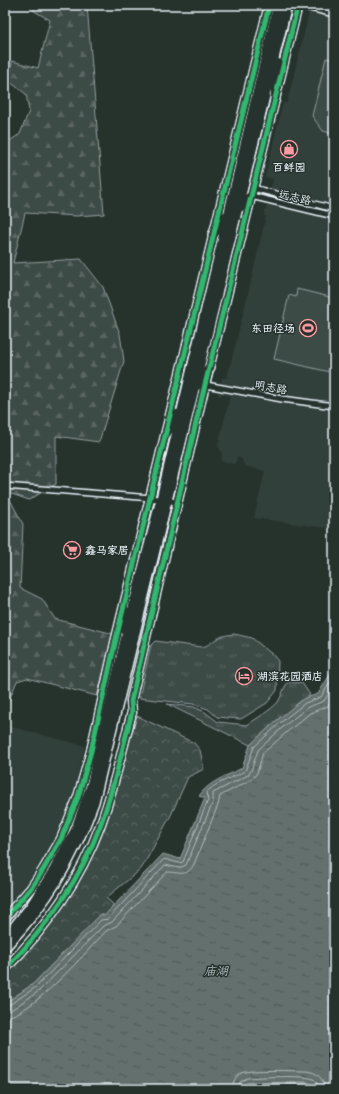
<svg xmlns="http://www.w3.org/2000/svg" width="339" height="1094" viewBox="0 0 339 1094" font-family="Delius,'LXGW WenKai TC',sans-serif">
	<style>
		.built { fill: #333f3a }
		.grass { fill: url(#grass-tufts); stroke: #939ea0 }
		.forest { fill: url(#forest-firs); stroke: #939ea0 }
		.park { fill: url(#park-crowns); stroke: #939ea0 }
		.pitch { fill: #3e4b47; stroke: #939ea0 }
		.water { fill: url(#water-ripples); stroke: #98a3a5 }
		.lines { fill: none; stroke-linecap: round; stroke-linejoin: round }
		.shore { stroke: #b3bdc0; stroke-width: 1 }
		.street-casing { stroke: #e8f1f8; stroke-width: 8 }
		.primary-casing { stroke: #e8f1f8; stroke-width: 11 }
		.highway-casing { stroke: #e8f1f8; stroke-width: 12 }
		.street { stroke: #26332d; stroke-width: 5 }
		.primary { stroke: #26332d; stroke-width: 8 }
		.highway { stroke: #26332d; stroke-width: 9 }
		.cycleway-casing { stroke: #26332d; stroke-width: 8 }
		.cycleway { stroke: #33b770; stroke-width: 5 }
		.labels { text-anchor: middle; stroke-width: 3; stroke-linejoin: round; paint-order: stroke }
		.poi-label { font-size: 11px; font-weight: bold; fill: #e8f1f8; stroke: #26332d; text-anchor: start }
		.street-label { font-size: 11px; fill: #e8f1f8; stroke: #26332d }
		.water-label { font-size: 12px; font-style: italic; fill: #b3bdc0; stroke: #26332d }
	</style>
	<defs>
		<pattern id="grass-tufts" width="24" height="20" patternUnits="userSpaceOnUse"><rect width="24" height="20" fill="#3e4b47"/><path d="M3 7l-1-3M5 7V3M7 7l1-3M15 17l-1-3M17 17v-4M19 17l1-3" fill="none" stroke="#5a6562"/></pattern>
		<pattern id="forest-firs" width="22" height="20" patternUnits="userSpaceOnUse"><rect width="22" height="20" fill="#3e4b47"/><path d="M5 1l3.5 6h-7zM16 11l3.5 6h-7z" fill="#5a6562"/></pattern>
		<pattern id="park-crowns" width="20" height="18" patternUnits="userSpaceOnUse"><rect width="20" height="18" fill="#3e4b47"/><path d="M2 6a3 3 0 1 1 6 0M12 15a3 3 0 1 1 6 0" fill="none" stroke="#5a6562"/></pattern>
		<pattern id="water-ripples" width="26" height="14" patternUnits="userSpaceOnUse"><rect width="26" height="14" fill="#636f6d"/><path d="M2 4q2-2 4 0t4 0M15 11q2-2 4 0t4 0" fill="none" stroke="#535a5a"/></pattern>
	</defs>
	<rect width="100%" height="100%" fill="#26332d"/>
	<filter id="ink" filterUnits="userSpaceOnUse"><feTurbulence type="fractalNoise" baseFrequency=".025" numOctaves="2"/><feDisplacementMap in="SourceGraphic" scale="8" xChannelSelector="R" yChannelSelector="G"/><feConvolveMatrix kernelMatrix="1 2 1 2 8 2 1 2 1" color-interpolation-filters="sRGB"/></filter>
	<g filter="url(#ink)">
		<!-- built -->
		<path class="built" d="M311,5H334V529L254,518L265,471L245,466L241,458L237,457L235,464L221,461L222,453L218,446L230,396L222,394L221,396L218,395L222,378H227L248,294L266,216H264L273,179L265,177L283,103H287Z
			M5,725L85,746L73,792L62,826L40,864L14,903L5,913Z"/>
		<!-- grass -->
		<path class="grass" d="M234,634L252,638L273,655L278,661L277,690L275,693L267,703L241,719L217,717L208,709L193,704L139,698L151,645L155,641L201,647C209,646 212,641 218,638C224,635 229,635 234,634Z
			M288,682L302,683L310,695L277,720L250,745L167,704L194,707L205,712L218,722L247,725C257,718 270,711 278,702C282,696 283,688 288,682Z"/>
		<!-- forest -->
		<path class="forest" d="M32,5H87L104,214L77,216L25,213L13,263L81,259L103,287L120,334L124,361L99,442L56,436V484L29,500L6,492L23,524L20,588L42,599L55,619L114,634L97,696L27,678L17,681L5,709V144L20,134L29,111L26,94L10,82L12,61L38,68L50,20L34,11Z
			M306,1086L310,1089H231L253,1087Z"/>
		<!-- park -->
		<path class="park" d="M137,716L194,743L200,750L204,769L188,777L171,815L143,866L140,870L106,898L114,905L104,917L102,914L33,984L5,1003V974C43,937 75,893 98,844C106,827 111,808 116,789C123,765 130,741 137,716Z"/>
		<!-- pitch -->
		<path class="pitch" d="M326,58L334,60V134L323,131L312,116Z
			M297,289L334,298V373L274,359L289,295L296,297Z"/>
		<!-- water -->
		<path class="water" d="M334,668V1089H310L306,1086L253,1087L231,1089H5V1003L33,984L101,914L104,916L163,854L180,859L205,798L199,796C209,781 227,776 242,768L250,745L277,720L303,699L318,694Z"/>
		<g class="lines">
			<!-- shore -->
			<path class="shore" d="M5,1006L9,1005L36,987L101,920L108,919L164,859L179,863L183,862L208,800L206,793C212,784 235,777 245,771L254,747L280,723L305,703L321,697L334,676
				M5,1011L11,1010L39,991L103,926L112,922L165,865L179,868L186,865L213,802V793L248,775L251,771L258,750L283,727L308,707L324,701L334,686
				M5,1017C31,1016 87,951 106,931L116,926L167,872C179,872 187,878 194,864L218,805L220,796L252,779L257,773L263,753L287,732L310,713L328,706L334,697
				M232,1089C233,1082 235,1076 242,1073C251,1069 293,1071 306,1071C317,1072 324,1078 324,1089
				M238,1089L240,1082L247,1078C257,1077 306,1075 313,1079C317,1081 318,1085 318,1089
				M243,1089L244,1085L248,1083L306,1082L312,1084L313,1089"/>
			<!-- street casing -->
			<g class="street-casing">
				<path id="street" d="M298,5L334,14
					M253,188L334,209
					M251,196L334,216
					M206,385L282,399L334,406
					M5,486L151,498L177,502"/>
			</g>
			<!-- primary casing -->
			<g class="primary-casing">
				<path id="primary" d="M5,918L31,888L43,870L61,839L78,797L91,751L115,643L269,5
					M5,969C45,929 80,880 100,826C114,789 122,750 132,712L131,701L202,397L298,5"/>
			</g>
			<!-- highway casing -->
			<g class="highway-casing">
				<path id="highway" d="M275,99L277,63
					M239,208L251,196
					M213,235L226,216
					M198,385L210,367
					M166,434L178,414
					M124,610V629
					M5,938L31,906L54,870L75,831L91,786L129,623L161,499L278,5
					M5,947C48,902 73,860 94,802L287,5"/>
			</g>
			<!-- street -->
			<use href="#street" class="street"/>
			<!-- primary -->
			<use href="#primary" class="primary"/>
			<!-- highway -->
			<use href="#highway" class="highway"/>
			<!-- cycleway casing -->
			<g class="cycleway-casing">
				<path id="cycleway" d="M5,918L31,888L43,870L61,839L78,797L91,751L115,643L269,5
					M5,969C45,929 80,880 100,826C114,789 122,750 132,712L131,701L202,397L298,5"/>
			</g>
			<!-- cycleway -->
			<use href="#cycleway" class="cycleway"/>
		</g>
	</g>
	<!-- icons -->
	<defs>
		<g id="shop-ring" transform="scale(0.9)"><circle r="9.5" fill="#26332d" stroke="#ff9aa2" stroke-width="1.5"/><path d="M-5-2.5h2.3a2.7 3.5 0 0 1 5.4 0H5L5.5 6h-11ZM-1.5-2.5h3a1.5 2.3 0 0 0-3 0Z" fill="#ff9aa2"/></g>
		<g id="stadium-ring" transform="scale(0.9)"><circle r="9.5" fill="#26332d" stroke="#ff9aa2" stroke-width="1.5"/><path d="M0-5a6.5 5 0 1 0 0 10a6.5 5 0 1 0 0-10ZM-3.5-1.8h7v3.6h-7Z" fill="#ff9aa2"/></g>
		<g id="supermarket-ring" transform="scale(0.9)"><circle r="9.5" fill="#26332d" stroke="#ff9aa2" stroke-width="1.5"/><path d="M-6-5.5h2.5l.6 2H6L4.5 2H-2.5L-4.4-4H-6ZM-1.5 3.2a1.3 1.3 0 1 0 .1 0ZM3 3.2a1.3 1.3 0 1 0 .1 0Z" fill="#ff9aa2"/></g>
		<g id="hotel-ring" transform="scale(0.9)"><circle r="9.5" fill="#26332d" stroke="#ff9aa2" stroke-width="1.5"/><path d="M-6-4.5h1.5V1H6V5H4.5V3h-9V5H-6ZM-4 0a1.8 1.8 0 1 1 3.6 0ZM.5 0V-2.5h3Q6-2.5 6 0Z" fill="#ff9aa2"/></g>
	</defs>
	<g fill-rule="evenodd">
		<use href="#shop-ring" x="289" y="149"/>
		<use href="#stadium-ring" x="308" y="328"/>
		<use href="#supermarket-ring" x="72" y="550"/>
		<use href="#hotel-ring" x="244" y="676"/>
	</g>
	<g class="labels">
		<!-- poi labels -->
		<g class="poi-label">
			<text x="289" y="171" text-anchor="middle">百鲜园</text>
			<text x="295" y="332" text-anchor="end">东田径场</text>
			<text x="85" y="554">鑫马家居</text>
			<text x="257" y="680">湖滨花园酒店</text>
		</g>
		<!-- street labels -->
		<g class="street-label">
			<text transform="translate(295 197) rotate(13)" y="4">远志路</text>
			<text transform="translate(271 387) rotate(10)" y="4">明志路</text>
		</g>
		<!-- water labels -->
		<g class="water-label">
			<text x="216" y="975">庙湖</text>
		</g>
	</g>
	<!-- margin -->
	<rect width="339" height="1094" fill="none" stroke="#26332d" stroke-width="20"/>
	<rect x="10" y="10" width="319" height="1074" fill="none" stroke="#e8f1f8" stroke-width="1.5" filter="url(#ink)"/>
</svg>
